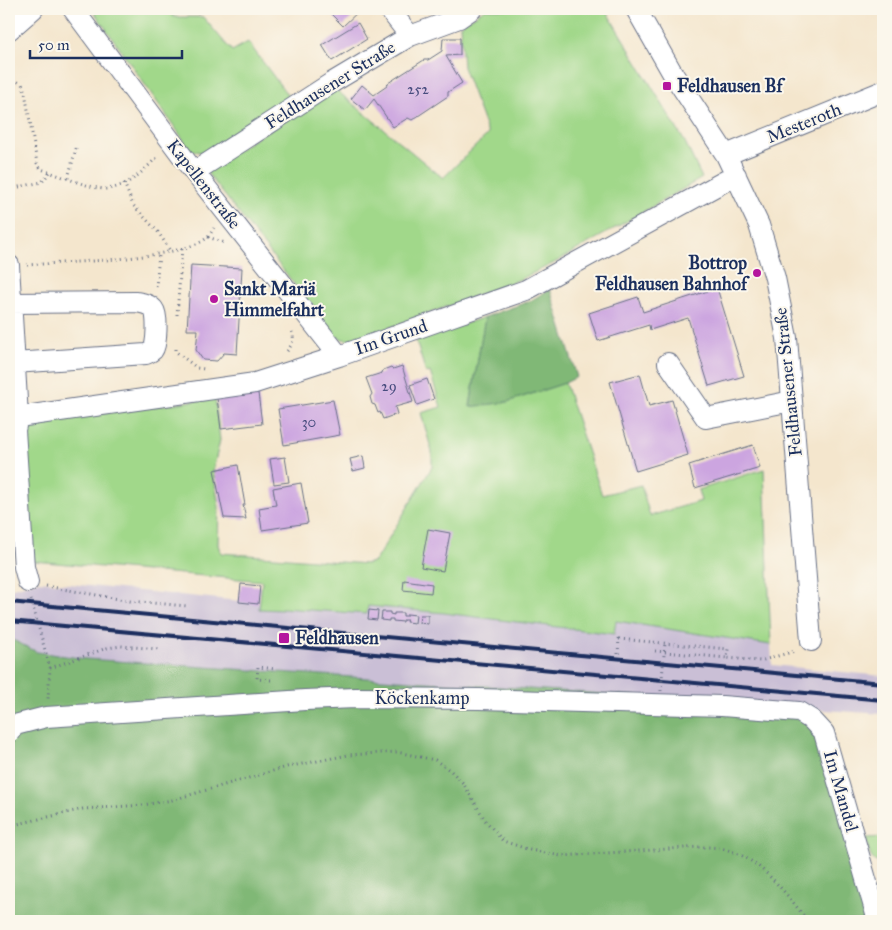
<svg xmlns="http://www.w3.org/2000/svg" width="892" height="930" viewBox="0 0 892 930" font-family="'IM FELL Great Primer',serif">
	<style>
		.industrial { fill: #cabfd6 }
		.green { fill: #a1d88a; stroke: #5e8474 }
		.forest { fill: #80b876; stroke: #4e746a }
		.building { fill: #cca5e0 }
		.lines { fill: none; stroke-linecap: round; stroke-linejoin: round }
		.minor-casing { stroke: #676f85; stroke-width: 22 }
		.path { stroke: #676f85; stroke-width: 3; stroke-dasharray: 1 4; stroke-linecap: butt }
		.minor { stroke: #fff; stroke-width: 20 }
		.rail { stroke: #1b2f5e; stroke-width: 4 }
		.path-bridge { stroke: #676f85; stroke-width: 3; stroke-dasharray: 1 4; stroke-linecap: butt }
		.poi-dot { fill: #b5179e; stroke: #fbf7ec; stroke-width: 2 }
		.labels { text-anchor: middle; stroke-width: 4; stroke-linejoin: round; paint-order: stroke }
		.number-label { font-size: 15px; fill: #474c7e }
		.street-label { font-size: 18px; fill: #1b2f5e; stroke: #fbf7ec }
		.poi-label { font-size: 18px; font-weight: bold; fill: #1b2f5e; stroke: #fbf7ec; text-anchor: start }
	</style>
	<rect width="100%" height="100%" fill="#fbf7ec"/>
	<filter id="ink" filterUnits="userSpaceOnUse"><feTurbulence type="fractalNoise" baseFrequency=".02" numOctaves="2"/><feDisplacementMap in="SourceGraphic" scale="10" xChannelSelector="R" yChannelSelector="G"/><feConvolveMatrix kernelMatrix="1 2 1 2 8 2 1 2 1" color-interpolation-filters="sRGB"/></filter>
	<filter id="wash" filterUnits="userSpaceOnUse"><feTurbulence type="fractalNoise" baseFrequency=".0096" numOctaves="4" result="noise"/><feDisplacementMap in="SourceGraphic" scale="20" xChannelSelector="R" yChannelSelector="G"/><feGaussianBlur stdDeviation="1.12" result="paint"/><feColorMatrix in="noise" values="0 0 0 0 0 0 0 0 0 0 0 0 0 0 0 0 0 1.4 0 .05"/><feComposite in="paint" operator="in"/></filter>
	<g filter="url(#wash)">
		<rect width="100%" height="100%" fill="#f4e6cd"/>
		<!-- industrial -->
		<path class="industrial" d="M39,581L260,603V609L281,610L282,608L367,614V606L444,613L614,634L616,621L771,645L772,665L883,676V714L86,659L37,652L9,639V589Z"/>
		<!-- green -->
		<path class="green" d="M92,9H173V17H203L232,51L248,42L292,101L216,149C206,152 199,154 190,149Z
			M485,9H605L685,142L702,178L554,263L521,279L487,292L361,338C350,341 344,341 334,335L205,170L335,89L443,178L488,134L463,67L460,25Z
			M485,317L470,406L507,402L565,383L602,495L641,485L650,516L701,501L698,490L764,469L771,645L616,621L614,634L444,613L368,606L367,614L282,608V610L259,609L262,581L33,561L25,424L215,398L220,440L213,471L219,507L218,545L221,553L367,564L375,561L432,467V452L421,413L441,407L430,372L426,373L416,341Z
			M9,451L15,556L9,557Z
			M883,837V863C869,864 869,849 866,838Z"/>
		<!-- forest -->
		<path class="forest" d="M550,289L577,377L565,383L507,402L470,407L485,317L530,301Z
			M11,639L37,652L86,659L633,696L798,716L821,735L874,921H9V655Z"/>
		<g id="blocks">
			<!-- building -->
			<path class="building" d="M179,9H200L199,13L179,12Z
				M326,9H361L343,26Z
				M358,23L367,39L332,61L322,45Z
				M443,38H460V55L446,56L462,83L448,92V96L412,120L408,118L393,127L374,99L365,110L351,99L362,85L374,95L387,86L388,83L424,60H428L442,51Z
				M191,265L242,268L237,354L224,353L217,361L203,360L196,350L198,330H187Z
				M717,288L744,376L709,386L688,318L650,330L649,325L598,341L589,313L638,297L643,312Z
				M402,366L413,402L395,407L397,414L383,419L380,412L378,413L375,405L372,404L370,397L372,394L366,378L382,373L383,370L391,367L393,369Z
				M640,374L649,406L672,400L688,455L636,471L610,382Z
				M427,379L434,399L417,405L410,385Z
				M258,393L262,424L221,429L217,398Z
				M333,400L340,435L284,445L278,409Z
				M753,445L760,468L695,488L689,465Z
				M363,456L365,468L353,471L350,459Z
				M285,457L289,482L274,484L270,459Z
				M238,465L245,505H243L246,519L224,518L214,470Z
				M301,483L308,523L262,530L259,508L276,505L273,488Z
				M428,529L450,533L443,571L421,567Z
				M404,580L432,584L431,593L403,590Z
				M241,584L260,586L258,604L239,602Z
				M369,610L378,611L377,620L368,619Z
				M382,612H390V614L394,615V613H403V616H407V614L416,615L415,623L406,622L407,620H403V622L393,621V619H389V621L381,620Z
				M420,615H428V624L419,623Z"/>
		</g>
	</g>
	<g filter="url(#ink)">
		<use href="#blocks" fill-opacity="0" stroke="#676f85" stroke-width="1"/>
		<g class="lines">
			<!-- minor casing -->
			<g class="minor-casing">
				<path id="minor" d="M73,9L194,172L339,356
					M389,9L410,36
					M636,9L673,74L726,155L759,225L775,278L787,338L811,641
					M9,30L33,9
					M726,155L883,91
					M194,172L333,82L410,36L459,18L472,9
					M9,265L18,417L15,430L24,567L28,582
					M10,303L136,302C142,303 150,304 154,310C158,315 157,345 153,350C151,352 148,353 146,354L14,363
					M668,363L706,418L792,401
					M18,417L255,383L339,356L526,290L736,175
					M9,733L15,725L46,717L305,700L356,698L479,699L722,706L799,712L812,720L824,733L878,921"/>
			</g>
			<!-- path -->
			<path class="path" d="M9,77L22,84L25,92L37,163L41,169C55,174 93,189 105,189C126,188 142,173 155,159L159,158
				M68,178L77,145
				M124,183L133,205L158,232L171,252
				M9,189L42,182L50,172
				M208,237L225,243
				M27,265C64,262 183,260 208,237C210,235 212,231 214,228
				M156,287L159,255
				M177,315L182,248
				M175,349V351L197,368L205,369
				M287,351C292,345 295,339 292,332
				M46,586L130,601L187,606
				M31,600L50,668L48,699
				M655,651L727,658
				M618,654L619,639L728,649L727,658L760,661L795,651
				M50,668L107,648L121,646L159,649
				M271,680L257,679L258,667L276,669
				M9,826L83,809L143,805L172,800L287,767L348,755L397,752L435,760L451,771L463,783L485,820L503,841L530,850L561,856L700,847C708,847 716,847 724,849C761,858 785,893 808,921"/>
			<!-- minor -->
			<use href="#minor" class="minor"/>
			<!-- rail -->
			<path class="rail" d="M9,602L883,683
				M9,621L883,700"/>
			<!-- path-bridge -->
			<path class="path-bridge" d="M661,691L665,643"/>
		</g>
	</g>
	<!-- markers -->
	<g class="poi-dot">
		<rect x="662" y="81" width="10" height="10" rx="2.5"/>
		<circle cx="757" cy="273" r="5"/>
		<circle cx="214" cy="299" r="5"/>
		<rect x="278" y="632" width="12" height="12" rx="2.5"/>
	</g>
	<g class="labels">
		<!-- number labels -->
		<g class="number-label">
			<text x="418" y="94">252</text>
			<text x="389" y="391">29</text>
			<text x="309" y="427">30</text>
		</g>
		<!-- street labels -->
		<g class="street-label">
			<text transform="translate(330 85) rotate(-32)" y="6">Feldhausener Straße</text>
			<text transform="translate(804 123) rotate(-22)" y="6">Mesteroth</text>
			<text transform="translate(204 184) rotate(52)" y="6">Kapellenstraße</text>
			<text transform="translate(391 337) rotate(-19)" y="6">Im Grund</text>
			<text transform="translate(788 382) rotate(-96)" y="6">Feldhausener Straße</text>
			<text x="422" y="704">Köckenkamp</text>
			<text transform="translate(841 791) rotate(74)" y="6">Im Mandel</text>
		</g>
		<!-- poi labels -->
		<g class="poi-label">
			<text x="677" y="92">Feldhausen Bf</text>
			<text x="747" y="269" text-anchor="end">Bottrop<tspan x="747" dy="21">Feldhausen Bahnhof</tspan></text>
			<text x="224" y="295">Sankt Mariä<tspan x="224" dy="21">Himmelfahrt</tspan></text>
			<text x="295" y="644">Feldhausen</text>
		</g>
	</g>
	<!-- margin -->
	<rect width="892" height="930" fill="none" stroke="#fbf7ec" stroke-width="30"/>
	<!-- scale -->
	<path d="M30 50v8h152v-8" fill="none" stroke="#1b2f5e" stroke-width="2.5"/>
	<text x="38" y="50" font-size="15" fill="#1b2f5e" stroke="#fbf7ec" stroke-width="4" paint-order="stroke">50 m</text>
</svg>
